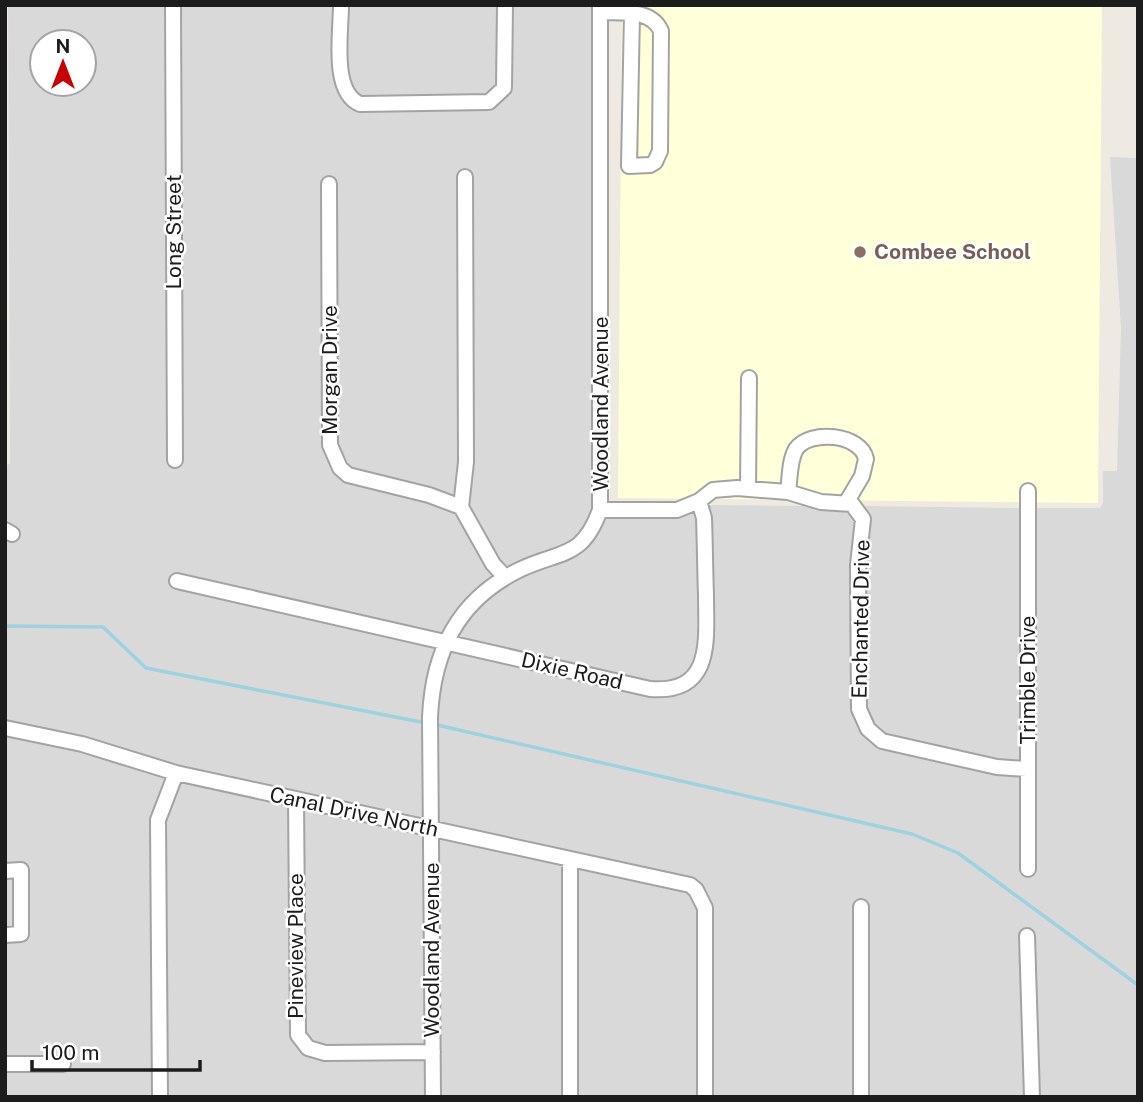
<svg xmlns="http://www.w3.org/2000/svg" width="1143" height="1102" viewBox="0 0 1143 1102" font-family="'Public Sans',sans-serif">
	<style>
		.residential { fill: #dad9d9; fill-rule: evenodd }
		.education { fill: #ffffd9 }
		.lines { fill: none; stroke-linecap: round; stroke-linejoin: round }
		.stream { stroke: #9dd2e0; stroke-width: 3.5 }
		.minor-casing { stroke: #a3a3a3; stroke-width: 18 }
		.minor { stroke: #fff; stroke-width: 14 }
		.education-dot { fill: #8d6e63; stroke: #fff; stroke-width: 2.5 }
		.labels { text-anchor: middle; stroke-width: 5; stroke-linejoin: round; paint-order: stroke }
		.street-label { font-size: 21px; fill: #1c1c1c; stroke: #fff }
		.education-label { font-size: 21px; font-weight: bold; fill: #785e54; stroke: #fff; text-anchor: start }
	</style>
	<rect width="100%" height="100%" fill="#efeae1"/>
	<!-- residential -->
	<path class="residential" d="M8,5H167L170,466L181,465L179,5H335L336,85L346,105L360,111L492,108L509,92L511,5H594V509L578,539L506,570L467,505L472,462L470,171H459L460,462L456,498L351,470L344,463L336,444L335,178L324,177V445L327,458L347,481L427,501L457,513L496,576L471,595L442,635L172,574L170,586L437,647L429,675L426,821L178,767L83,738L5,722V537L15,542L20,531L5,522V465L10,464ZM42,42H84V84H42Z
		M347,5H499V85L487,96L361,98L347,84Z
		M1110,157L1138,158V1097H1038L1036,962L1032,929L1021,931L1026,1097H867V901H856V1097H711L708,897L703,888L575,852L437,823V696L448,650L649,695H674L695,682L710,659V518L706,505L811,506L850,510L857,521L854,709L857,723L863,732L1022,775V875L1034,876V508H1100L1103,503V471H1117L1121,328Z
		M863,506L1022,508V762L997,761L884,735L872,724L865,708L864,566L868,516Z
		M695,510L699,519L700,646L695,665L681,678L672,682H651L455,638L479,604L504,586L524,575L576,557L586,550L604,517Z
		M5,735L81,751L168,777L152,820L154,1097H5V1071L69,1070V1058H5V941L28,940L27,928H5Z
		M179,780L290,805L293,1039L306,1054L325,1060L427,1059V1097H165L164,821Z
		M301,807L426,834L427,1046L326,1047L311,1042L303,1033Z
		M437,837L564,864V1097H439Z
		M575,867L692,895L699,909L700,1097H576Z"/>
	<!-- education -->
	<path class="education" d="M622,5H1102L1098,503L618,498Z"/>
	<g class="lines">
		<!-- stream -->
		<path class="stream" d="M5,626L103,627L146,668L426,723
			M433,724L912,834L958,853L1138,985"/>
		<!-- minor casing -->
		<g class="minor-casing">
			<path id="minor" d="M173,5L175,460
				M341,5C341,33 331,92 360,104L489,102L504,88L505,5
				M600,12C620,13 651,8 661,31L660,151L655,162L650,165L629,166L632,13
				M329,184L330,445L340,468L348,475L429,495L461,507L493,564L505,577
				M748,489L749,378
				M1028,491V869
				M788,492C790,479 789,461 796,449C810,429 861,434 866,459L862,476L846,503
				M461,507L466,462L465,177
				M600,510H677L699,501L713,490L737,488L788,492L821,502L852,504L863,519L858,565L859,709L868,729L882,741L997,767L1027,769
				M5,530L12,534
				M177,581L650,689C714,694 706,640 706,595C705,569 705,544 704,518L699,501
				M5,728L82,744L176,773L690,885L696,890L705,908V1097
				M296,799L298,1035L308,1048L325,1053L433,1052
				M570,859V1097
				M5,871L21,870V934L5,935
				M861,907V1097
				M1027,936L1032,1097
				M5,1064H63
				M160,1097L158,820L176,773
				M433,1097L430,717C433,651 458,600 519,570C560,550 582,560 600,510V5"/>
		</g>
		<!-- minor -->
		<use href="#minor" class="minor"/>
	</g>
	<!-- markers -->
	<circle class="education-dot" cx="860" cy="252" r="7"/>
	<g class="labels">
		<!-- street labels -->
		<g class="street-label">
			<text transform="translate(174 232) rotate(-90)" y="7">Long Street</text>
			<text transform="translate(330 370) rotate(-90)" y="7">Morgan Drive</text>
			<text transform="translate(601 404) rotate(-90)" y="7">Woodland Avenue</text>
			<text transform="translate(861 619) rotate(-89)" y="7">Enchanted Drive</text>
			<text transform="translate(572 671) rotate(13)" y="7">Dixie Road</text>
			<text transform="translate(1028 680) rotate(-90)" y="7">Trimble Drive</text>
			<text transform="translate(354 812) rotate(12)" y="7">Canal Drive North</text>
			<text transform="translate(296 946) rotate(-90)" y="7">Pineview Place</text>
			<text transform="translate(432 950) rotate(-90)" y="7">Woodland Avenue</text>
		</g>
		<!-- education labels -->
		<g class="education-label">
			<text x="874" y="259">Combee School</text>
		</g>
	</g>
	<!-- border -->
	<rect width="1143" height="1102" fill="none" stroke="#1c1c1c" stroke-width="14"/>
	<!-- north arrow -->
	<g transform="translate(63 63)"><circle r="33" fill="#ffffff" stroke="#a4a4a4" stroke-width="2"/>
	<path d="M0-5L12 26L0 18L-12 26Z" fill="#c80002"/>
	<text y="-10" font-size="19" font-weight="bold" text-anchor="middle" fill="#1c1c1c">N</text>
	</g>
	<!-- scale -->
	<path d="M32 1060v10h168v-10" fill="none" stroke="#1c1c1c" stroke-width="3.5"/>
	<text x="42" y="1060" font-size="21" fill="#1c1c1c" stroke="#ffffff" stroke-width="5" paint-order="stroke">100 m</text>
</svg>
